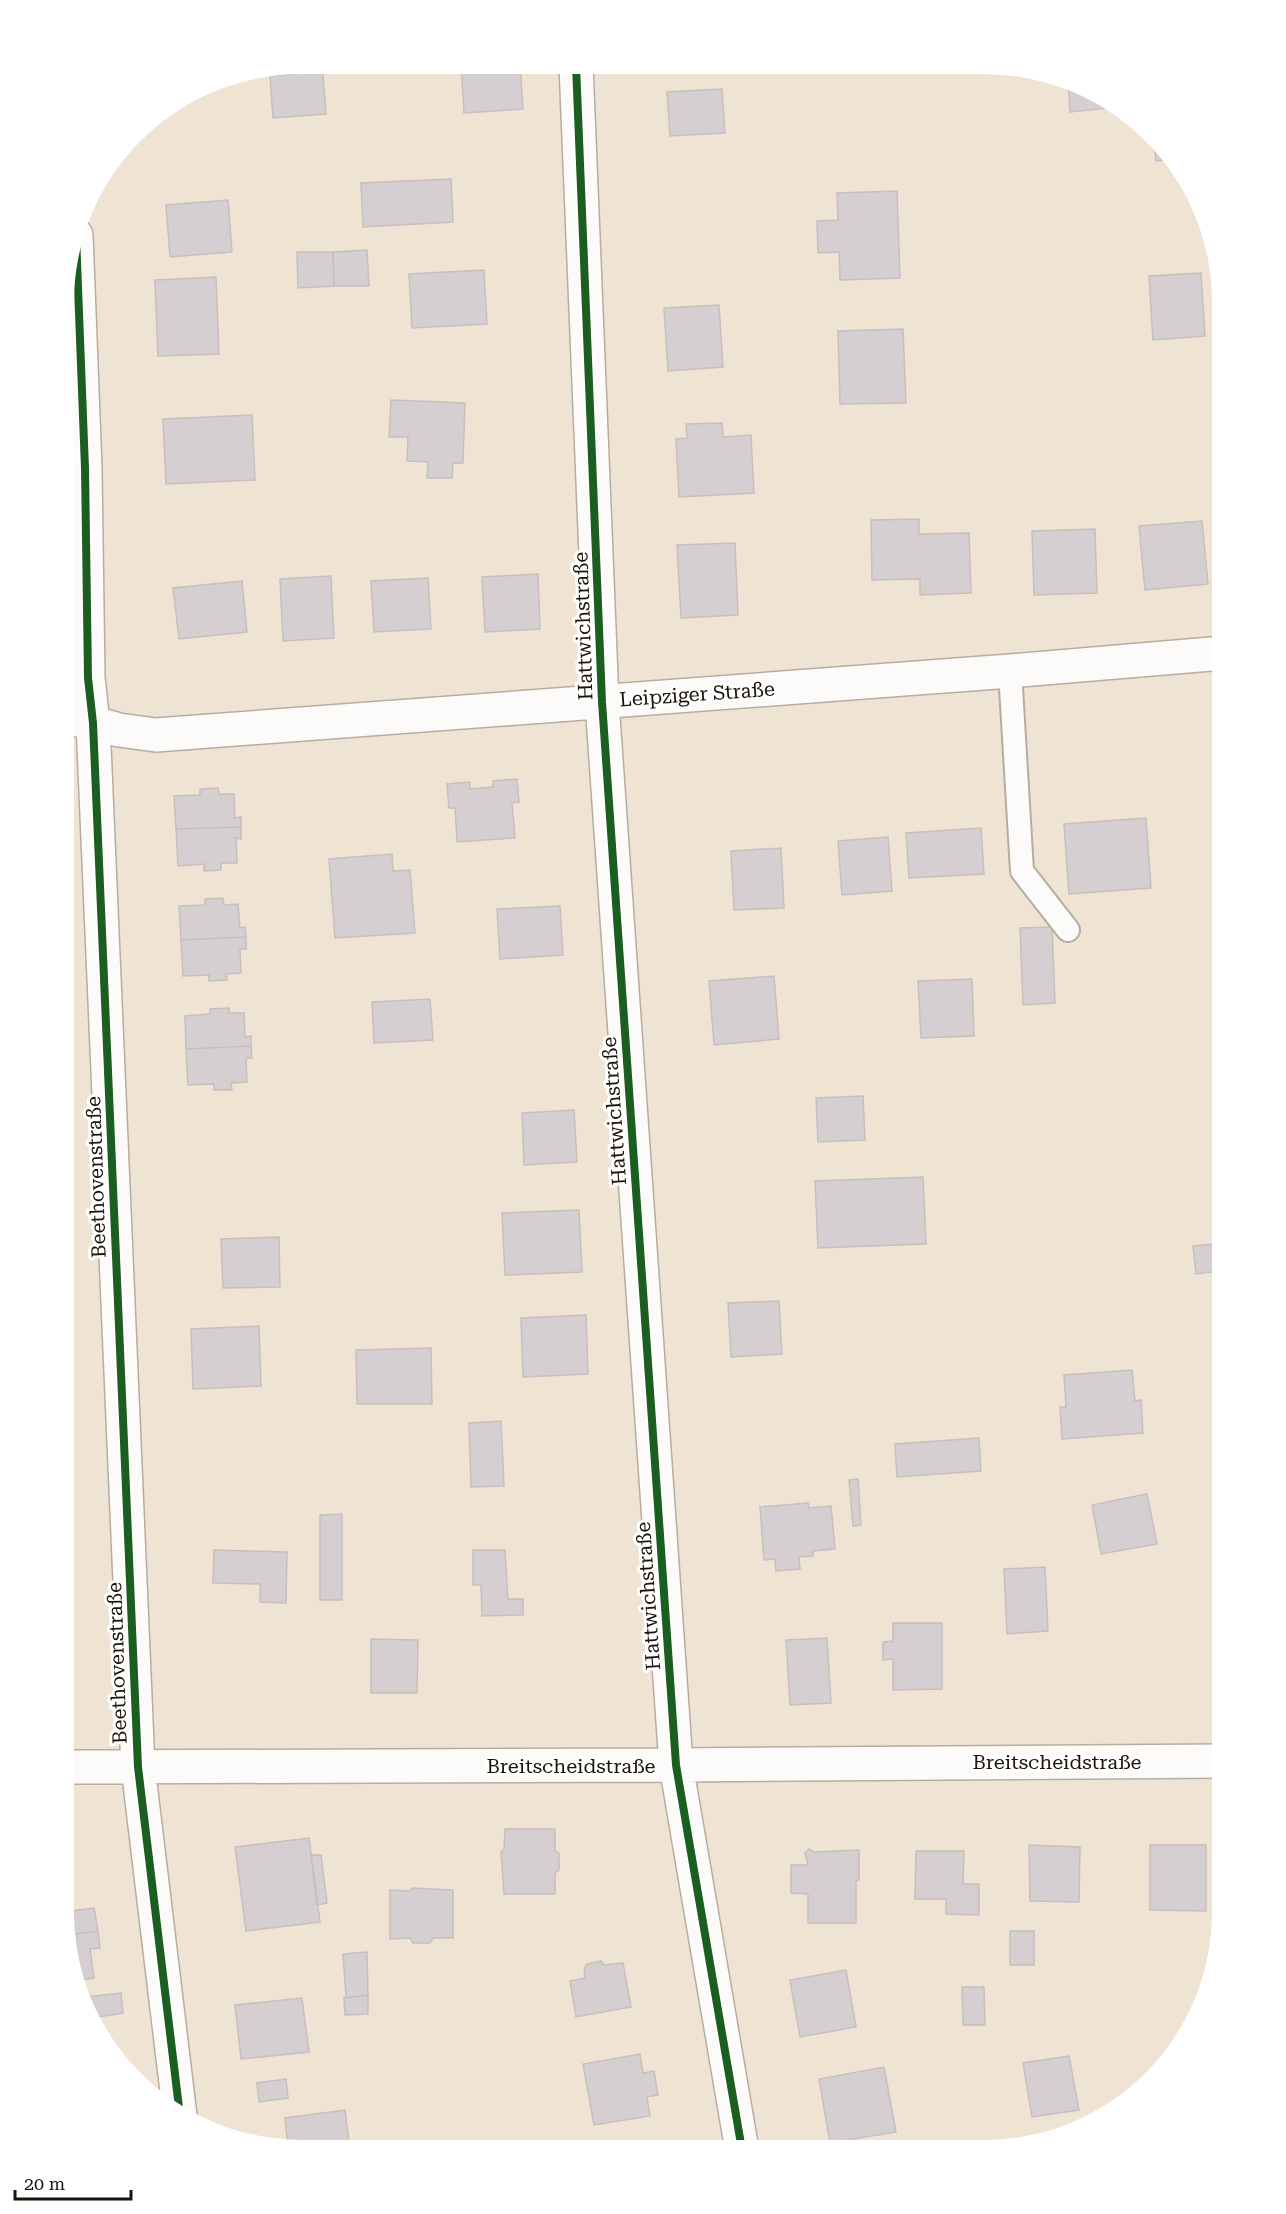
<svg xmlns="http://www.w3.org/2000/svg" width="1286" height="2214" viewBox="0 0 1286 2214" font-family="'Roboto Serif',serif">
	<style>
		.building { fill: #d6cfd1; stroke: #c6bfbd; stroke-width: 1.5 }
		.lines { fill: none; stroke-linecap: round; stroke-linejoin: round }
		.lane-casing { stroke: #b6ada1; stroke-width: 26 }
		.street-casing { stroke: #b6ada1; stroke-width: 36 }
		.lane { stroke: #fdfbf9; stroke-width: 22 }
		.street { stroke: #fdfbf9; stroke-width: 33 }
		.cycleway-casing { stroke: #fff; stroke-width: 11 }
		.cycleway { stroke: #1b5e20; stroke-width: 8 }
		.labels { text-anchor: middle; stroke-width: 6; stroke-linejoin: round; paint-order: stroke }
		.street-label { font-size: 20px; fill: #1b140a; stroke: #fff }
	</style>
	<rect width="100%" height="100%" fill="#efe4d4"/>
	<!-- building -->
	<path class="building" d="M301,63H322L326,114L273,118L270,76L295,74V64Z
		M461,64H520L523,109L464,113Z
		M1068,80L1090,87L1119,107L1070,112Z
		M722,89L725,133L670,136L667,92Z
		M1153,135L1174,159L1156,161Z
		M451,179L453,222L363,227L361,183Z
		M897,191L900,278L840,280L839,252L818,253L817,221L838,220L837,193Z
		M228,200L232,252L170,257L166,205Z
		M367,250L369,286H334L333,252Z
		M297,252H333L334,286L298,288Z
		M484,270L487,324L412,328L409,274Z
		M1201,273L1205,336L1153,340L1149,276Z
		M216,277L219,354L158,356L155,280Z
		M719,305L723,367L668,371L664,308Z
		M903,329L906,403L840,404L838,331Z
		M391,400L465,403L463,463H453L452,478H427L428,462L407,461L408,437H389Z
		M252,415L255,480L166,484L163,419Z
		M722,423L723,437L751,435L754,493L679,497L676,439L687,438L686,424Z
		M919,519V534L969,533L971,593L920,595V579L872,580L871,520Z
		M1202,521L1208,584L1145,590L1139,526Z
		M1095,529L1097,593L1034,595L1032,531Z
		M735,543L738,615L681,618L677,545Z
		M538,574L540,629L485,632L482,577Z
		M331,576L334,638L283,641L280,579Z
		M428,578L431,629L374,632L371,581Z
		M242,581L247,632L179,639L173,588Z
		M517,779L519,802L512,803L515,838L457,842L455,808H449L447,784L470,782V789L493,787V781Z
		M218,788L219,794H234L235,818L241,817V827L176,829L174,796L200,795V789Z
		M1146,818L1151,888L1069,894L1064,824Z
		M241,827V839L236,838L237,863H221V870L204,871V864L178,866L176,829Z
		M981,828L984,874L909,878L906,833Z
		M888,837L892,891L842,895L838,841Z
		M781,848L784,908L734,910L731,851Z
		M392,854L393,871L410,870L415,933L335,938L329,859Z
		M223,898L224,905L238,904L240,928L245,927L246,937L181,940L179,906L205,905V899Z
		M560,906L563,955L500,959L497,909Z
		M1052,927L1055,1003L1023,1005L1020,928Z
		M246,937V949H240L241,973L226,974L227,980L209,981V975L183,976L181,940Z
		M774,976L779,1039L714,1045L709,981Z
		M972,979L974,1036L921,1038L918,981Z
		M430,999L433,1040L374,1043L372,1002Z
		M229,1008V1013H244L245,1037L251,1036V1046L186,1049L185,1016L210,1014V1009Z
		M251,1046L252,1058H246L247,1082L231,1083L232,1090H214V1084L188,1085L186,1049Z
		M863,1096L865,1140L818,1142L816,1098Z
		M574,1110L577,1162L524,1165L522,1113Z
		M923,1177L926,1244L818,1248L815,1181Z
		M579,1210L582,1272L505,1275L502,1213Z
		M279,1237L280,1287L223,1288L221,1239Z
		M1215,1244L1218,1271L1196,1274L1193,1246Z
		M779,1301L782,1354L731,1357L728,1303Z
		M586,1315L588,1374L523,1377L521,1318Z
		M259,1326L261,1386L193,1389L191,1329Z
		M431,1348L432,1404H357L356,1350Z
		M1132,1370L1135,1401L1141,1400L1143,1433L1062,1439L1060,1407H1066L1064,1375Z
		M501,1421L504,1486L471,1487L469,1423Z
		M979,1438L981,1471L897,1477L895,1444Z
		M858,1479L861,1525L853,1526L849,1480Z
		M1147,1494L1157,1544L1101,1554L1092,1505Z
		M808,1503L809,1508L831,1506L835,1549L813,1551V1556L799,1557L800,1569L776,1571L775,1559L764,1560L760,1507Z
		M342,1514V1600H320V1515Z
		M214,1550L287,1552L286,1603L260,1602V1584L213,1583Z
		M473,1550H505L508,1599H523V1615L482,1616L481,1585H473Z
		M1045,1567L1048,1631L1007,1634L1004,1569Z
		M893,1623H942V1689L893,1690V1659L883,1660V1642L893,1641Z
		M827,1638L831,1703L790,1705L786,1640Z
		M371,1639L418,1640L417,1693H371Z
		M505,1829H555V1851L559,1853V1870L555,1873V1894H504L501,1852L504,1849Z
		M309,1838L320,1922L246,1931L235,1847Z
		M1029,1845L1080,1847L1079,1902L1030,1901Z
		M1150,1845H1206V1911L1150,1910Z
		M809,1849L814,1852L859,1850V1880L856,1881V1923H808V1894L791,1893V1865H808L805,1853Z
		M916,1851H964L963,1884H979V1915L946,1914V1899H915Z
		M311,1855H321L327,1903L317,1905Z
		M412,1888L453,1890V1938H433L430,1943H413L410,1938L390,1939V1890L410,1891Z
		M94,1908L98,1931L67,1935L63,1912Z
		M98,1931L100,1948L90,1949L94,1978L74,1981L67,1935Z
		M1010,1931H1034V1965H1010Z
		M367,1952L368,1995L346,1998L343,1954Z
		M601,1961L604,1965L623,1963L631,2007L576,2017L570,1981L585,1978L584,1970L587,1964Z
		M846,1970L856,2027L800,2037L790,1980Z
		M962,1987H984L985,2025H963Z
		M121,1993L123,2013L91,2018L86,1997Z
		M368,1995V2014L345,2015L344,1998Z
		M302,1998L309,2052L241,2059L235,2005Z
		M640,2054L643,2073L654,2071L658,2095L647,2097L650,2116L594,2125L583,2064Z
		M1069,2056L1079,2110L1032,2117L1023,2063Z
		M884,2067L896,2132L830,2143L819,2079Z
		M286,2079L288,2098L259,2102L257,2083Z
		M345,2110L350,2149H288L285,2118Z"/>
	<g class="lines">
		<!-- lane casing -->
		<g class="lane-casing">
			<path id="lane" d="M1010,671L1022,871L1068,930"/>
		</g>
		<!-- street casing -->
		<g class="street-casing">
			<path id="street" d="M576,65L602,702L676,1765L742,2150
				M76,235L85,468L88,678L93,723L138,1767L180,2116
				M64,717L93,723L119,730L156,735L1010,671L1223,653
				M63,1767L676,1765L1223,1761"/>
		</g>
		<!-- lane -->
		<use href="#lane" class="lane"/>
		<!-- street -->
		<use href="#street" class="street"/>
		<!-- cycleway casing -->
		<g class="cycleway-casing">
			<path id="cycleway" d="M576,65L602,702L676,1765L742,2150
				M76,235L85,468L88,678L93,723L138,1767L180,2116"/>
		</g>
		<!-- cycleway -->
		<use href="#cycleway" class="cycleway"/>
	</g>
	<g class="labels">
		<!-- street labels -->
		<g class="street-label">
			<text transform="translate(583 626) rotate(-92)" y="7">Hattwichstraße</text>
			<text transform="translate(697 694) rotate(-4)" y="7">Leipziger Straße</text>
			<text transform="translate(614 1111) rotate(-94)" y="7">Hattwichstraße</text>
			<text transform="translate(96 1177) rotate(-92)" y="7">Beethovenstraße</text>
			<text transform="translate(648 1596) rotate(-94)" y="7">Hattwichstraße</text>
			<text transform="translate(117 1663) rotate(-92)" y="7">Beethovenstraße</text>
			<text x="1057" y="1769">Breitscheidstraße</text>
			<text x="571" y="1773">Breitscheidstraße</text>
		</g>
	</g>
	<!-- crop -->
	<path d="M0 0H1286V2214H0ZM302 74H984A228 228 0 0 1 1212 302V1912A228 228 0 0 1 984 2140H302A228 228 0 0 1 74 1912V302A228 228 0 0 1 302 74Z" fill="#fff" fill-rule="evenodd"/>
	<!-- scale -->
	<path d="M15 2190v9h116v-9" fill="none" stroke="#1b140a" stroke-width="3"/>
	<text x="24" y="2190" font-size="18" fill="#1b140a" stroke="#ffffff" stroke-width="4.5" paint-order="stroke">20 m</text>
</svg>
